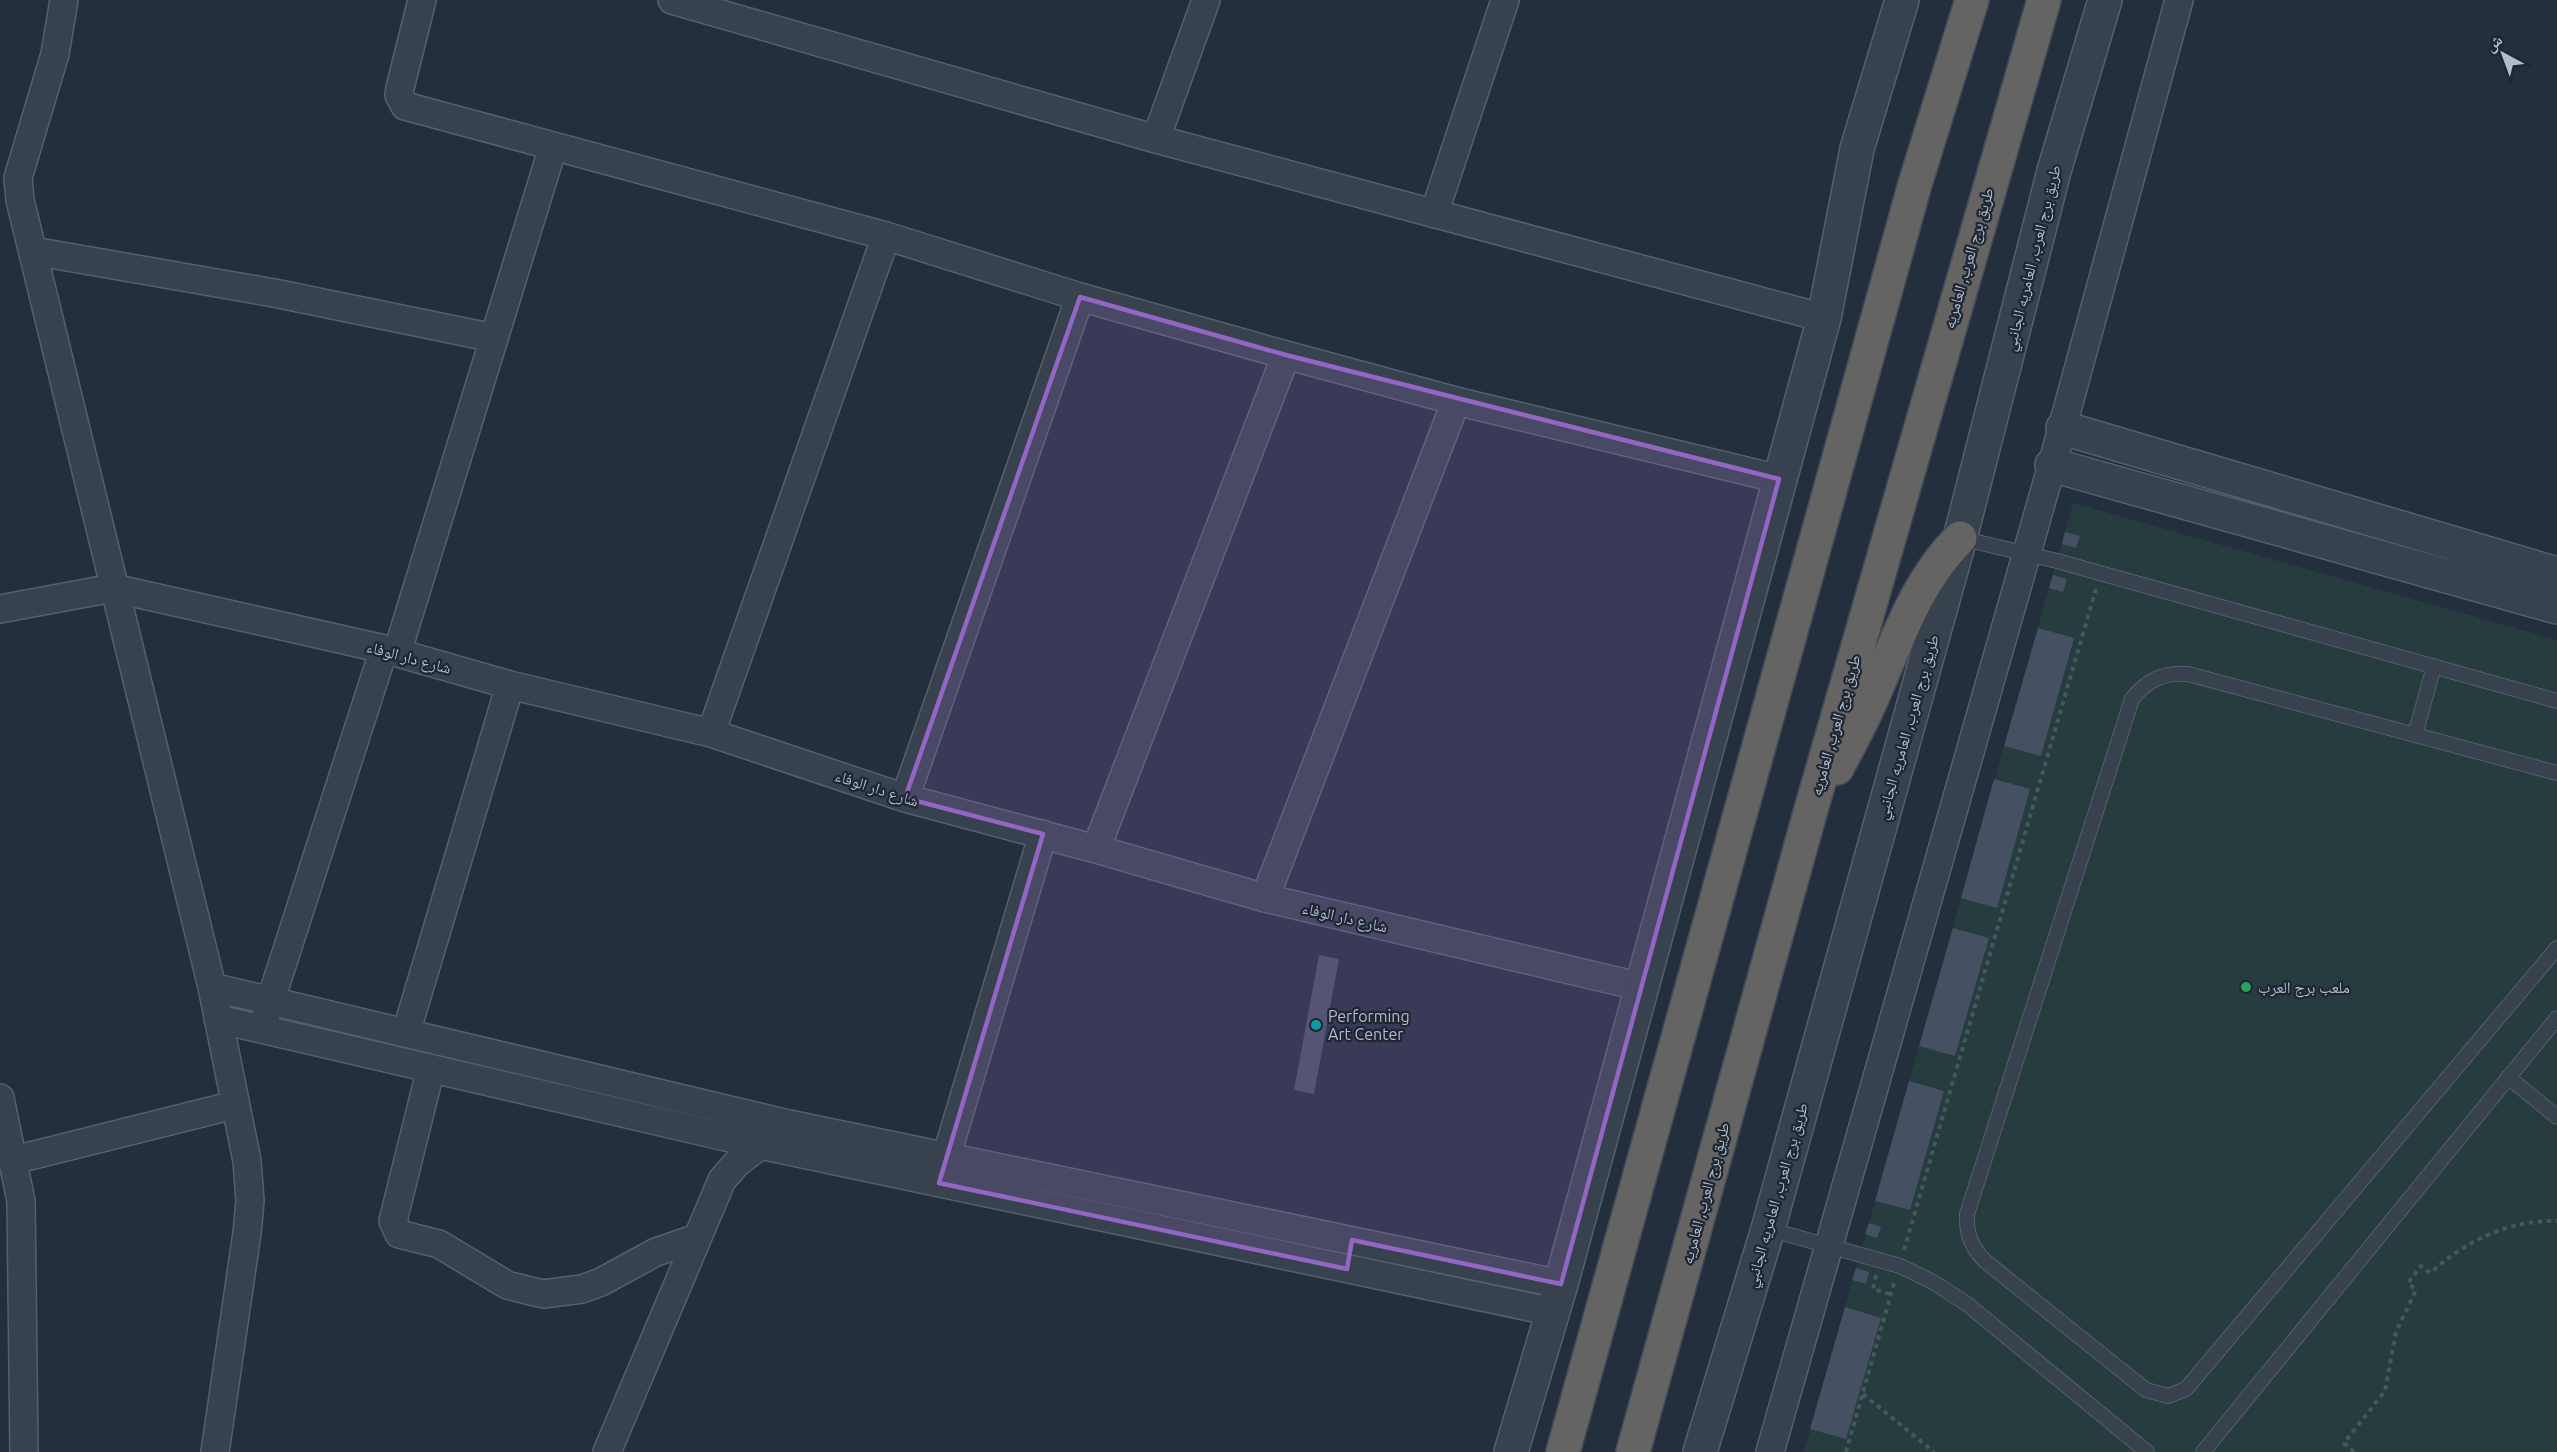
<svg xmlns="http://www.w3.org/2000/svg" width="2557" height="1452" viewBox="0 0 2557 1452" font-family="Ubuntu,'Noto Naskh Arabic',sans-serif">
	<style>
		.green { fill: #263c3f }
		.building { fill: #455162 }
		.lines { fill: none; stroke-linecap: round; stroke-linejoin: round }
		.service-casing { stroke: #565f6c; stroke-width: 16 }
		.minor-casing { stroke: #565f6c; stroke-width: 30 }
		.tertiary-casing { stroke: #565f6c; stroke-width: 36 }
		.trunk-casing { stroke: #434c59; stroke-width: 36 }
		.path { stroke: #44595c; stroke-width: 4; stroke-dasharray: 4.5 4.5; stroke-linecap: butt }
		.service { stroke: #38414e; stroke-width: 14 }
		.minor { stroke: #38414e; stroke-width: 27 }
		.tertiary { stroke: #38414e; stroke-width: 33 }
		.trunk { stroke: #656462; stroke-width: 33 }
		.marked { fill: #9266c3; fill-opacity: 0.2; stroke: #9266c3; stroke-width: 4.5; stroke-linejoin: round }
		.leisure-dot { fill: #2e9e5b; stroke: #1d2633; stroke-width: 2 }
		.culture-dot { fill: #0f9aa8; stroke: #1d2633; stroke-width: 2 }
		.labels { text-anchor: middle; stroke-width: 4.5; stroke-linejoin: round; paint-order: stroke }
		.street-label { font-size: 16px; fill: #b4bcc9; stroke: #1d2633 }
		.poi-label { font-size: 16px; fill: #b4bcc9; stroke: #1d2633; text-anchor: start }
	</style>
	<rect width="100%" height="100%" fill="#242f3e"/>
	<!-- green -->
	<path class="green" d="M2073,503L2557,640V1452H1804Z"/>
	<!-- building -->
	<path class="building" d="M2065,532L2080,536L2076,548L2062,544Z
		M2053,575L2067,579L2063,592L2049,588Z
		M2038,628L2074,638L2041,756L2004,746Z
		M1994,779L2030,789L1997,908L1961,898Z
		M1953,928L1989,938L1955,1056L1919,1046Z
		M1319,955L1339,959L1314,1094L1294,1090Z
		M1909,1081L1944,1091L1910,1210L1875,1201Z
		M1869,1223L1881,1227L1877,1238L1865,1234Z
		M1856,1268L1869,1272L1866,1284L1852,1280Z
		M1845,1307L1881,1318L1846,1439L1810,1429Z"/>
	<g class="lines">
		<!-- service casing -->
		<g class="service-casing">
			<path id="service" d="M1960,538L2057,561L2557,701
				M2415,735L2434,666
				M2557,773L2188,674C2164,672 2147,680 2132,699L1967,1214C1966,1233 1971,1247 1985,1261L2146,1390L2168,1396L2186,1389L2557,948
				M2508,1077L2557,1117
				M1768,1229L1900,1266L1933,1282L1967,1304L2147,1452
				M2203,1452L2557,1018"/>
		</g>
		<!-- minor casing -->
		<g class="minor-casing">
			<path id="minor" d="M64,0L55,54L18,178L20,200L212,987L247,1161L250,1201L247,1233L215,1452
				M422,0L400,88L399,95L405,106L886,236L1080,297L1286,355L1456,401L1779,479
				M672,0L1156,139L1824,318
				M1156,139L1206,0
				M1434,214L1505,0
				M33,251L274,293L494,338
				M0,609L113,588L384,649L510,685L711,733L905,798L1096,849L1265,898L1642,987
				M397,653L553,147
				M711,733L886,236
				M905,798L1080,297
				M1096,849L1286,355
				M1265,898L1456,401
				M212,987L789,1124L1561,1284
				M265,1018L384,649
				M218,1019L760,1145L1553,1312
				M406,1033L510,685
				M431,1068L393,1221L399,1234L439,1244L507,1285L543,1294L582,1289L601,1282L656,1252L697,1238
				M0,1098L21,1201L24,1452
				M14,1160L234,1105
				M941,1174L1043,834
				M607,1452L722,1180L736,1164L769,1138
				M1770,1452L2052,465L2179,0"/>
		</g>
		<!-- tertiary casing -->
		<g class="tertiary-casing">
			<path id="tertiary" d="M2063,428L2557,574
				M2052,465L2557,607
				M1511,1452L1561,1284L1824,318L1857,149L1902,0
				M1700,1452L1768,1229L1960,538L2054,171L2105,0"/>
		</g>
		<!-- trunk casing -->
		<g class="trunk-casing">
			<path id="trunk" d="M1837,768C1849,745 1862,722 1872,698C1897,642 1915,583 1960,538
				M1563,1452L1915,184L1972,0
				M1633,1452L1810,813L2044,0"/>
		</g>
		<!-- path -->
		<path class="path" d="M1904,1250L2096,589
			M1876,1275L1873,1289L1890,1294
			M1863,1394L1934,1452
			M1846,1452L1894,1283
			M2354,1452L2344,1443L2385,1391L2396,1332L2416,1290L2408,1283L2421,1266L2430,1273C2466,1241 2508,1220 2557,1221"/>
		<!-- service -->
		<use href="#service" class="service"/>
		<!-- minor -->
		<use href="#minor" class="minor"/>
		<!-- tertiary -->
		<use href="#tertiary" class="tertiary"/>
		<!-- trunk -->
		<use href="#trunk" class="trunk"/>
	</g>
	<!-- marked area -->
	<path class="marked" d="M1080,297L1286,355L1779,479L1561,1284L1352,1240L1347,1269L939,1183L1043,834L905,798Z"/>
	<!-- markers -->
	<circle class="leisure-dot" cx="2246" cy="987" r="6"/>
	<circle class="culture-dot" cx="1316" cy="1025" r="6"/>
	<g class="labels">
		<!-- street labels -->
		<g class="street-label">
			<text transform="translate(1968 258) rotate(-74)" y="6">طريق برج العرب, العامريه</text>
			<text transform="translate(2032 258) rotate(-76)" y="6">طريق برج العرب, العامريه الجانبي</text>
			<text transform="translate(409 657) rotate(15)" y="6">شارع دار الوفاء</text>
			<text transform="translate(1835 725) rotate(-74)" y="6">طريق برج العرب, العامريه</text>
			<text transform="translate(1907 727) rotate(-74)" y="6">طريق برج العرب, العامريه الجانبي</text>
			<text transform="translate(877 788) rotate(18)" y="6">شارع دار الوفاء</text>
			<text transform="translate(1345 917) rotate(13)" y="6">شارع دار الوفاء</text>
			<text transform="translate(1705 1193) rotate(-75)" y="6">طريق برج العرب, العامريه</text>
			<text transform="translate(1776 1195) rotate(-74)" y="6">طريق برج العرب, العامريه الجانبي</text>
		</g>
		<!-- poi labels -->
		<g class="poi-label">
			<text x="2258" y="993">ملعب برج العرب</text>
			<text x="1328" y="1022">Performing<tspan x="1328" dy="18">Art Center</tspan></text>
		</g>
	</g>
	<!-- north arrow -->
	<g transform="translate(2503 54) rotate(319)" stroke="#1d2633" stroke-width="4.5" paint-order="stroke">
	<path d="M0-4.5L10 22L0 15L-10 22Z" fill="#b4bcc9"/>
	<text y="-9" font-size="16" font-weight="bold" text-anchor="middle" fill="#b4bcc9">ش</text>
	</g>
</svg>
